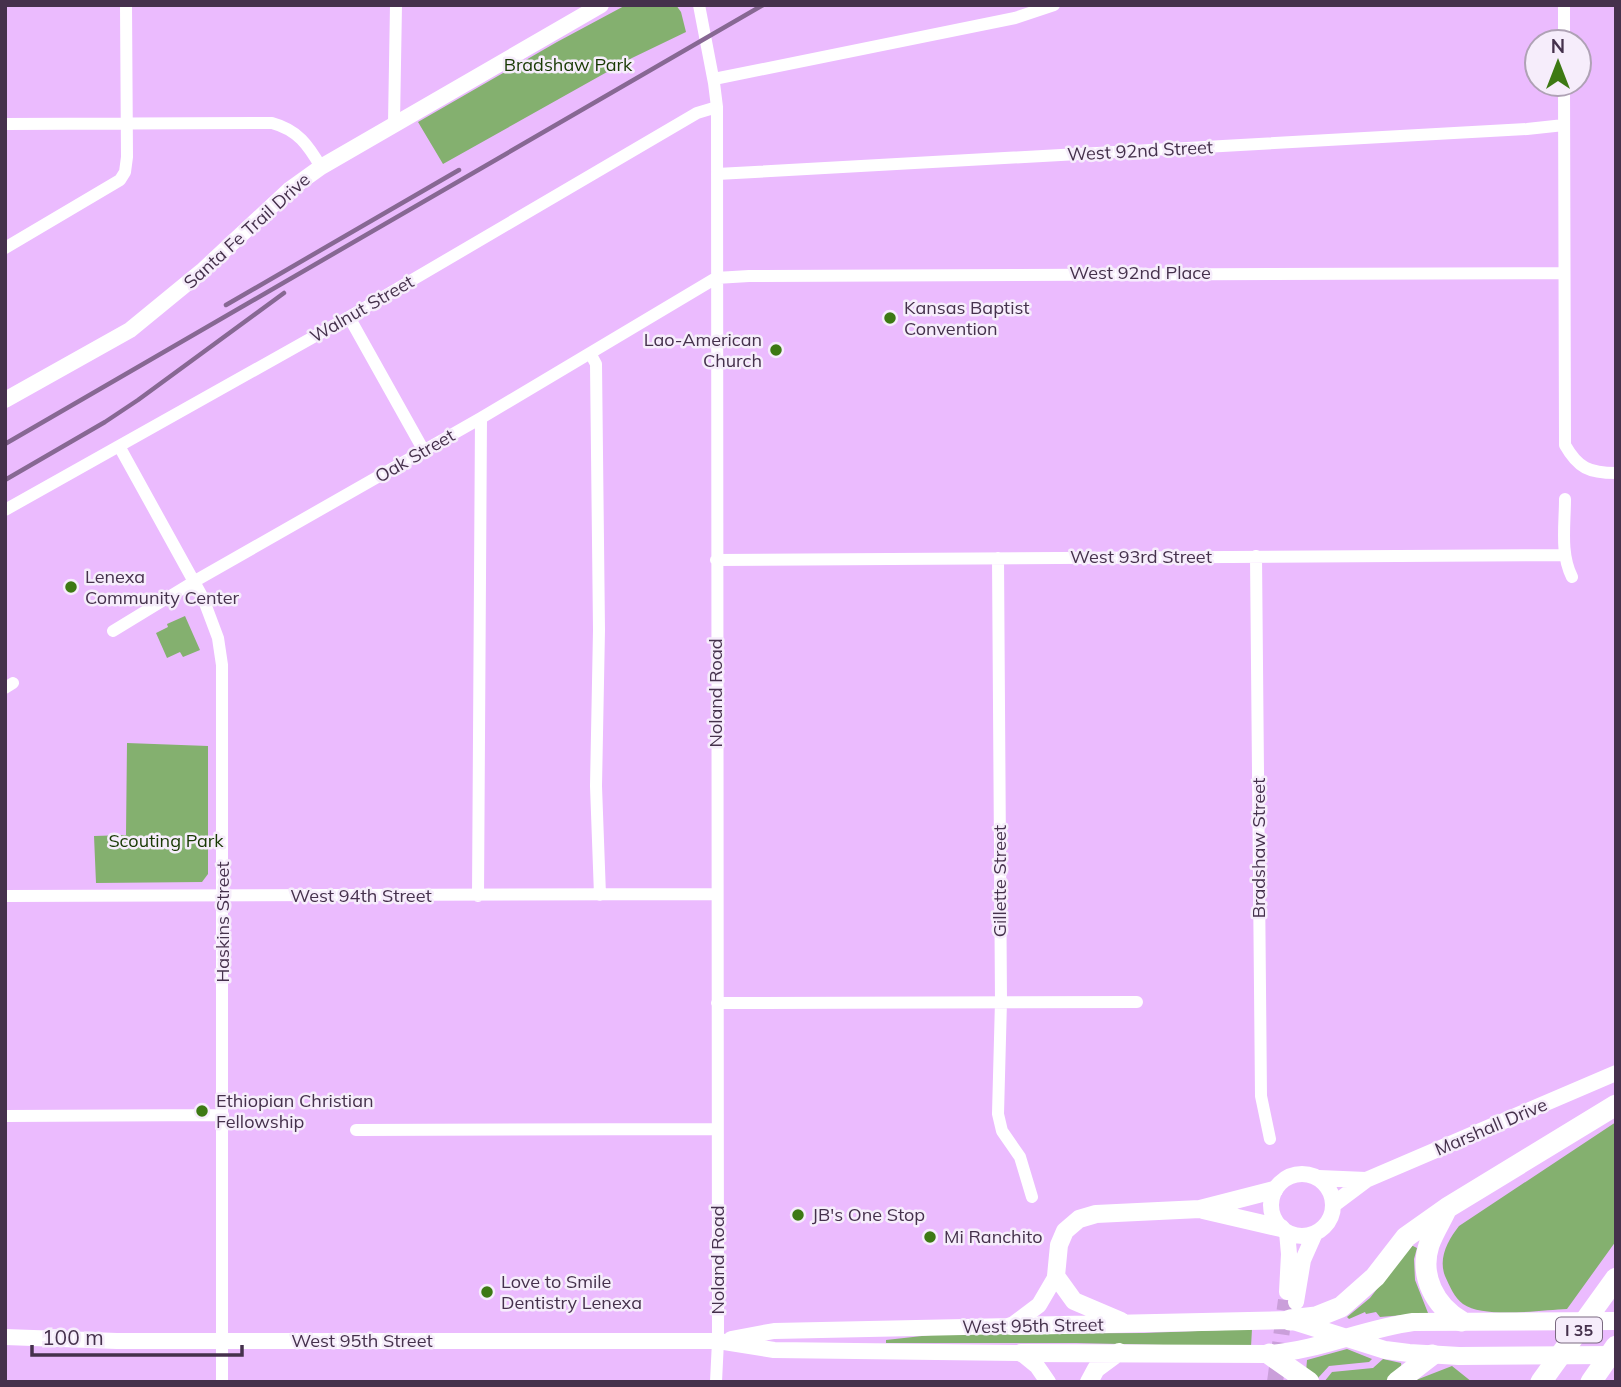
<svg xmlns="http://www.w3.org/2000/svg" width="1621" height="1387" viewBox="0 0 1621 1387" font-family="Mulish,sans-serif">
	<style>
		.green { fill: #84b06f }
		.lines { fill: none; stroke-linecap: round; stroke-linejoin: round }
		.secondary-tunnel { stroke: #ca9fda; stroke-width: 16; stroke-dasharray: 16 8; stroke-linecap: butt }
		.street { stroke: #fff; stroke-width: 12 }
		.secondary { stroke: #fff; stroke-width: 16 }
		.primary { stroke: #fff; stroke-width: 18 }
		.highway { stroke: #fff; stroke-width: 21 }
		.rail { stroke: #876893; stroke-width: 4.5 }
		.poi-dot { fill: #3d7913; stroke: #f6edfb; stroke-width: 2.5 }
		.labels { text-anchor: middle; stroke-width: 5; stroke-linejoin: round; paint-order: stroke }
		.shield { fill: #f6edfb; stroke: #7a6980; stroke-width: 2 }
		.shield-label { font-size: 16px; font-weight: bold; fill: #45314c }
		.park-label { font-size: 18px; fill: #183903; stroke: #f6edfb }
		.street-label { font-size: 18px; fill: #45314c; stroke: #f6edfb }
		.poi-label { font-size: 18px; fill: #45314c; stroke: #f6edfb; text-anchor: start }
	</style>
	<rect width="100%" height="100%" fill="#ebbbfe"/>
	<!-- green -->
	<path class="green" d="M626,5H676L681,12L686,32L632,58L443,164L418,122L557,42Z
		M185,616L200,650L183,657L180,652L167,658L156,633L168,627L167,624Z
		M127,743L208,746V874L202,882L96,883L94,836L126,835Z
		M1616,1122V1241L1567,1309C1540,1310 1485,1319 1463,1304C1454,1297 1450,1287 1445,1276C1438,1258 1448,1240 1459,1226Z
		M1411,1245L1417,1248L1414,1259L1415,1280L1428,1313L1380,1317L1376,1312L1366,1314L1365,1312L1349,1319L1347,1317L1370,1298Z
		M1252,1329L1251,1347L1076,1343H886V1340L940,1334L1144,1333Z
		M1347,1349L1372,1359L1369,1362L1329,1366L1318,1378L1306,1372L1307,1360Z
		M1383,1359L1401,1363L1402,1370L1386,1382H1324L1332,1372L1373,1368Z
		M1452,1366L1472,1382H1411Z"/>
	<g class="lines">
		<!-- secondary-tunnel -->
		<path class="secondary-tunnel" d="M1275,1382L1286,1300"/>
		<!-- street -->
		<path class="street" d="M699,5L714,83L717,107L718,1341L716,1382
			M1564,5V42
			M714,79L1015,18L1054,5
			M1564,84L1565,445C1578,468 1589,473 1616,473
			M394,123L396,5
			M5,124L272,123C298,130 308,145 321,167
			M717,174L1527,129L1564,125
			M5,248L120,180L125,172L127,157L126,5
			M349,317L424,451
			M590,353L596,364L599,630L596,786L600,895
			M119,446L203,598L218,638L222,665V1382
			M1565,499C1565,525 1560,553 1572,577
			M5,510L349,317L697,113L717,107
			M1256,556L1261,1096L1270,1139
			M998,558L1001,1001L998,1114L1002,1131L1020,1157L1032,1197
			M716,560L1565,555
			M113,631L195,581L481,418L716,278L749,276L1564,273
			M5,688L13,683
			M5,896L716,894
			M478,896L481,418
			M717,1003L1137,1002
			M5,1116L223,1115
			M356,1130L717,1129"/>
		<!-- secondary -->
		<path class="secondary" d="M5,400L130,330L202,271L289,190L321,167L601,5
			M1271 1205a31 31 0 1 1 62 0a31 31 0 1 1-62 0Z
			M1319,1178L1366,1180
			M1334,1204L1366,1180L1616,1073
			M1287,1292L1289,1254L1287,1232
			M1296,1302L1303,1260L1315,1233
			M5,1337L117,1341H718L774,1350L1021,1353L1037,1366L1048,1382
			M731,1339L774,1331L1011,1326L1039,1305L1056,1276"/>
		<!-- primary -->
		<path class="primary" d="M1203,1210L1281,1228
			M1121,1321L1074,1301L1056,1276L1059,1245L1065,1231L1079,1219L1096,1214L1200,1209L1274,1190
			M1011,1326L1290,1320L1385,1350L1409,1353L1459,1356L1616,1355
			M1021,1353L1269,1354C1320,1350 1363,1329 1413,1322L1616,1321
			M1089,1382L1096,1369L1119,1352"/>
		<!-- highway -->
		<path class="highway" d="M1446,1210C1441,1221 1433,1233 1429,1245C1419,1276 1435,1306 1461,1321
			M1290,1320L1316,1317L1341,1307L1375,1277L1406,1237L1447,1208L1616,1105
			M1269,1354L1309,1382
			M1397,1382L1432,1355
			M1541,1382L1616,1278
			M1591,1382L1616,1346"/>
		<!-- rail -->
		<path class="rail" d="M226,305L459,170
			M5,444L763,5
			M5,480L105,422L138,400L284,293"/>
	</g>
	<!-- markers -->
	<g class="poi-dot">
		<circle cx="890" cy="318" r="7"/>
		<circle cx="776" cy="350" r="7"/>
		<circle cx="71" cy="587" r="7"/>
		<circle cx="202" cy="1111" r="7"/>
		<circle cx="798" cy="1215" r="7"/>
		<circle cx="930" cy="1237" r="7"/>
		<circle cx="487" cy="1292" r="7"/>
	</g>
	<g class="labels">
		<!-- shield labels -->
		<rect class="shield" x="1556" y="1317.5" width="46" height="25" rx="5"/>
		<g class="shield-label">
			<text x="1579" y="1336">I 35</text>
		</g>
		<!-- park labels -->
		<g class="park-label">
			<text x="568" y="71">Bradshaw Park</text>
			<text x="166" y="847">Scouting Park</text>
		</g>
		<!-- street labels -->
		<g class="street-label">
			<text transform="translate(1140 151) rotate(-3)" y="6">West 92nd Street</text>
			<text transform="translate(247 231) rotate(-42)" y="6">Santa Fe Trail Drive</text>
			<text x="1140" y="279">West 92nd Place</text>
			<text transform="translate(362 309) rotate(-30)" y="6">Walnut Street</text>
			<text transform="translate(415 456) rotate(-30)" y="6">Oak Street</text>
			<text x="1141" y="563">West 93rd Street</text>
			<text transform="translate(716 693) rotate(-90)" y="6">Noland Road</text>
			<text transform="translate(1259 848) rotate(-90)" y="6">Bradshaw Street</text>
			<text transform="translate(1000 881) rotate(-90)" y="6">Gillette Street</text>
			<text x="361" y="902">West 94th Street</text>
			<text transform="translate(223 922) rotate(-90)" y="6">Haskins Street</text>
			<text transform="translate(1491 1127) rotate(-23)" y="6">Marshall Drive</text>
			<text transform="translate(718 1260) rotate(-90)" y="6">Noland Road</text>
			<text transform="translate(1033 1326) rotate(-1)" y="6">West 95th Street</text>
			<text x="362" y="1347">West 95th Street</text>
		</g>
		<!-- poi labels -->
		<g class="poi-label">
			<text x="904" y="314">Kansas Baptist<tspan x="904" dy="21">Convention</tspan></text>
			<text x="762" y="346" text-anchor="end">Lao-American<tspan x="762" dy="21">Church</tspan></text>
			<text x="85" y="583">Lenexa<tspan x="85" dy="21">Community Center</tspan></text>
			<text x="216" y="1107">Ethiopian Christian<tspan x="216" dy="21">Fellowship</tspan></text>
			<text x="812" y="1221">JB's One Stop</text>
			<text x="944" y="1243">Mi Ranchito</text>
			<text x="501" y="1288">Love to Smile<tspan x="501" dy="21">Dentistry Lenexa</tspan></text>
		</g>
	</g>
	<!-- border -->
	<rect width="1621" height="1387" fill="none" stroke="#45314c" stroke-width="14"/>
	<!-- north arrow -->
	<g transform="translate(1558 63)"><circle r="33" fill="#f6edfb" stroke="#afa2b5" stroke-width="2"/>
	<path d="M0-5L12 26L0 18L-12 26Z" fill="#3d7913"/>
	<text y="-10" font-size="19" font-weight="bold" text-anchor="middle" fill="#45314c">N</text>
	</g>
	<!-- scale -->
	<path d="M32 1345v10h210v-10" fill="none" stroke="#45314c" stroke-width="3.5"/>
	<text x="42" y="1345" font-size="21" fill="#45314c" stroke="#f6edfb" stroke-width="5" paint-order="stroke">100 m</text>
</svg>
